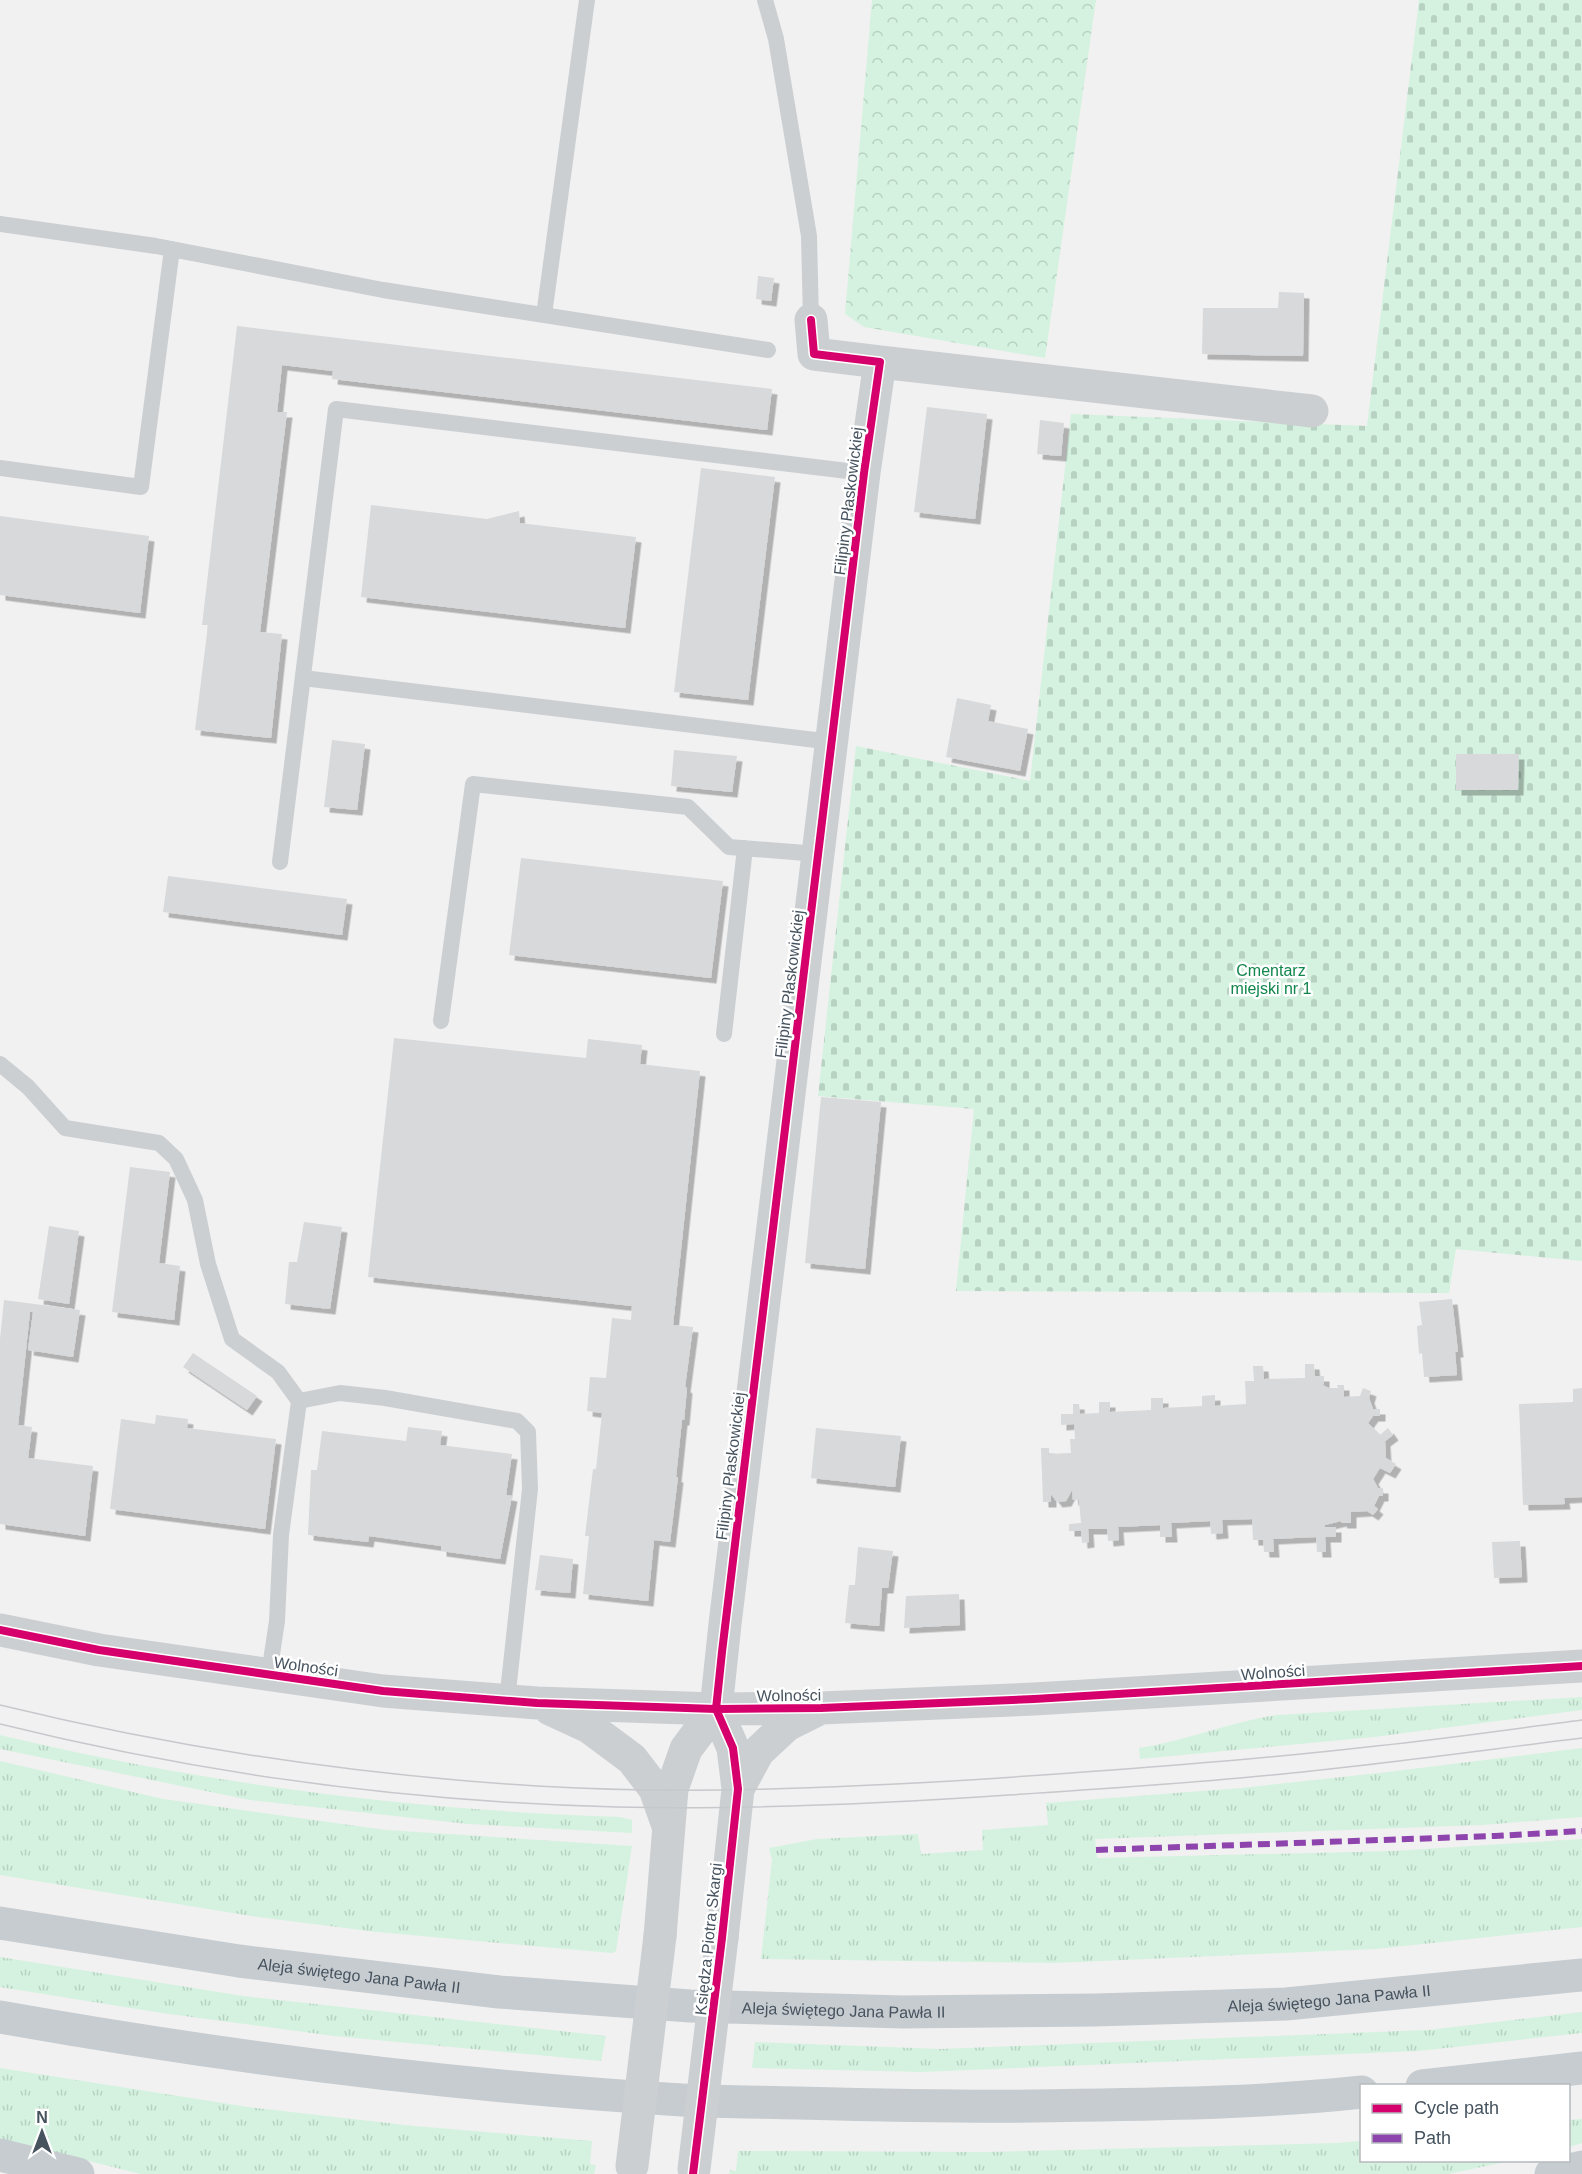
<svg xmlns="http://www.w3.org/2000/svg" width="1582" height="2174" viewBox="0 0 1582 2174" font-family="Helvetica,sans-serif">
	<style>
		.grass { fill: url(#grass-tufts) }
		.forest { fill: url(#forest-crowns) }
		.cemetery { fill: url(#cemetery-stones) }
		.building { fill: #d8d9db; filter: url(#shadow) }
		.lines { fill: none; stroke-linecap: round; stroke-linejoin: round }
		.service { stroke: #cccfd2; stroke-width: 16 }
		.minor { stroke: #cccfd2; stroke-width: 33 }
		.tertiary { stroke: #cccfd2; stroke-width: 33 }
		.primary { stroke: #c7ccd0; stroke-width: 33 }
		.tram { stroke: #c6c8cb; stroke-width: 1.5 }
		.tertiary-bridge { stroke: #cccfd2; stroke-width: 33 }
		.quiet { stroke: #8e44ad; stroke-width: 6; stroke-dasharray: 12 6; stroke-linecap: butt }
		.cycleway-casing { stroke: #fff; stroke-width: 11 }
		.cycleway { stroke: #d6006c; stroke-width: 8 }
		.labels { text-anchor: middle; stroke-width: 5; stroke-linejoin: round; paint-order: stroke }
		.street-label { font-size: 16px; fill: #46535f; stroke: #fff }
		.park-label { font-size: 16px; fill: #11864c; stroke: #fff }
	</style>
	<defs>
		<pattern id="grass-tufts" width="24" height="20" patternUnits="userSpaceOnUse" patternTransform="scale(1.5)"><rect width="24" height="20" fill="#d4f2df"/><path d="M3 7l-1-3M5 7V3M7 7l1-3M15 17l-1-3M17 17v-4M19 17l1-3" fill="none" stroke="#b7d1c2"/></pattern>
		<pattern id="forest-crowns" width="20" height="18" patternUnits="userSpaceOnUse" patternTransform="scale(1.5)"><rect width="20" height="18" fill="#d4f2df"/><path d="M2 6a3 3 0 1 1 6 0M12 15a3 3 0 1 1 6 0" fill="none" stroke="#b7d1c2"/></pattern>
		<pattern id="cemetery-stones" width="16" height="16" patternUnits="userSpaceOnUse" patternTransform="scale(1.5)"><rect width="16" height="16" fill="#d4f2df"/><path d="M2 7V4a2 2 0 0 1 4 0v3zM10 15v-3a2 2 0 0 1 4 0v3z" fill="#b7d1c2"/></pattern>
		<filter id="shadow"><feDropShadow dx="5.5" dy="5.5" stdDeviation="0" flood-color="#0004"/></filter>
	</defs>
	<rect width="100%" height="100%" fill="#f1f1f1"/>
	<!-- grass -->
	<path class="grass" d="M1582,1697V1710L1374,1737L1140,1759L1139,1748C1186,1741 1230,1722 1277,1715Z
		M0,1735C204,1784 411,1810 620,1817L632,1820V1833L468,1824L250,1800L0,1749Z
		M1582,1748V1817L1482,1825L1095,1839L1097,1858L1393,1851L1582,1839V1927L1376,1949L1055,1963L761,1959L772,1860L769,1848L817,1839L918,1834L921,1854L983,1850L982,1830L1048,1825L1046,1803L1241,1788L1379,1773Z
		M0,1761L163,1799L386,1830L632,1846L616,1951L612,1953L377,1932L251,1916L0,1875Z
		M0,1957L243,1996L606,2036L601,2061L334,2036L162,2013L0,1987Z
		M1582,2012V2033L1418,2051L922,2072L752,2068L755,2042L940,2049L1428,2030Z
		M0,2068L248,2107L414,2126L592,2141L590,2164L596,2165L594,2174H141L0,2139Z
		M1582,2119V2143L1569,2147V2120Z
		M1361,2141L1362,2160L1510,2161L1448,2174H729L730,2170L736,2171L738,2151L986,2152L1337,2143Z"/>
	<!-- forest -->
	<path class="forest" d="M872,0H1096L1045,358L864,327L845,314Z"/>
	<!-- cemetery -->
	<path class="cemetery" d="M1419,0H1582V1261L1456,1249L1449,1293L956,1291L974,1109L818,1096L856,746L1030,781L1071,414L1367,426Z"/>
	<!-- building -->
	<path class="building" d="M758,276L774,278L771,301L756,299Z
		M1279,292L1304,293L1303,356L1202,354L1203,308H1278Z
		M237,326L772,389L767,430L332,379L333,371L282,365L277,412H287L260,632L282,634L271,738L195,730L208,625H202Z
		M927,407L987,414L975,519L914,512Z
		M1040,420L1064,423L1061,456L1037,454Z
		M701,468L775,477L748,700L674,692Z
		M371,505L487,519L519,511L520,523L636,537L625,628L361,597Z
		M0,516L149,536L140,613L0,595Z
		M957,698L991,705L988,721L1028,729L1020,771L946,757Z
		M332,740L365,744L357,810L324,807Z
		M674,750L737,756L732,792L671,786Z
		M1456,754H1519L1518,790H1456Z
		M521,858L723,881L711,978L509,955Z
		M168,876L347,899L342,935L163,912Z
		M394,1038L586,1058L588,1039L642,1045L640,1064L700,1071L673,1325L693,1327L685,1387L687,1388L684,1420H682L676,1477H678L670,1542L654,1540L648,1601L583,1594L589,1536H585L593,1469H596L602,1413L587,1411L590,1377L606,1378L612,1318L631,1320L632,1306L368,1277Z
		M821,1097L881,1102L865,1269L805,1263Z
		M130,1167L170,1172L159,1263L180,1266L174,1320L112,1312Z
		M304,1222L342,1227L330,1309L285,1304L289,1262H297Z
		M49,1226L79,1231L69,1304L38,1299Z
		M1452,1299L1458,1352H1455L1457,1375L1424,1377L1422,1353L1419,1354L1417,1326L1422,1325L1419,1302Z
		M4,1300L80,1310L73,1357L28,1350L33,1312H30L18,1425L32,1427L28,1458L93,1466L85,1536L0,1524V1339Z
		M193,1353L257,1396L247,1410L183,1367Z
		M1305,1364H1314L1315,1376H1324V1384L1322,1385L1329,1388H1338L1337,1385H1344V1397L1360,1396L1363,1388L1371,1391L1369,1398L1373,1409H1380V1416H1373L1368,1423L1380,1435L1388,1428L1393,1435L1385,1441L1386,1458L1396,1464L1390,1473L1380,1468L1373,1479L1378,1488H1383V1496H1379L1374,1506L1378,1509L1373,1515L1367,1511L1351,1512V1523H1342L1341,1521L1325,1525V1527H1336V1537H1325L1326,1552H1317L1316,1537L1273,1539L1274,1552H1264L1263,1540H1253L1252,1519L1222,1520L1223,1533L1211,1534L1210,1521L1171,1523L1172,1537H1160V1525L1118,1527L1119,1540L1108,1541L1107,1529H1088L1089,1542L1082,1543L1081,1531H1069V1524L1081,1523L1079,1500H1073L1072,1490L1066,1501L1057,1502L1051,1494V1502H1043L1041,1448H1049V1454L1071,1453L1070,1439H1075L1074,1424L1061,1425V1414H1073V1404H1079L1080,1414L1099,1413V1402H1110V1412L1151,1410V1398H1163V1408L1202,1406V1396L1215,1395V1406L1246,1404L1245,1381H1254L1253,1366H1263L1264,1379L1305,1378Z
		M1582,1388V1497L1564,1498L1565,1504L1523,1505L1519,1404L1573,1402V1389Z
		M156,1415L188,1419L187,1428L276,1439L265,1529L110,1509L121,1419L155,1424Z
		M408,1427L442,1431L440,1445L512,1454L506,1495L512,1496L500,1559L441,1551V1546L369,1536L368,1542L308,1535L311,1470H317L322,1431L406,1441Z
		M816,1428L901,1436L895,1487L811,1478Z
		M1520,1541L1522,1577L1494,1578L1492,1542Z
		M858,1547L893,1551L888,1588H882L879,1626L845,1623L849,1585H855Z
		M540,1555L573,1559L570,1593L535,1590Z
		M959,1594L960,1625L904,1628L906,1596Z"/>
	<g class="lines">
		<!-- service -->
		<path class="service" d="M765,0L776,39L809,236L811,320
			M0,224L156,246L383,290L768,350
			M544,315L587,0
			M0,468L141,487L172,249
			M303,678L832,742
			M280,862L336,409L864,473
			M441,1021L473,784L688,807L729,847L818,854
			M724,1034L745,848
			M0,1064L28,1087L65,1128L159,1143L176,1159L195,1200L208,1264L232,1339L278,1372L299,1401
			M269,1674L277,1621L281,1535L299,1401L340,1393L385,1398L517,1421L528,1432L530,1489L507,1701"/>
		<!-- minor -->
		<path class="minor" d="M880,362L1312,411
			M716,1709L725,1624L864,473L880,362L814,354L811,320"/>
		<!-- tertiary -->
		<path class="tertiary" d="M0,1630L99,1650L383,1691L537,1703L716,1709L821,1708L1034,1699L1582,1666
			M550,1709L589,1727L632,1759L655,1789L667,1823
			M716,1709L733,1748L738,1789L722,1938
			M738,1789L758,1752L787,1725L817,1710
			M660,1936L672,1789L686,1749L716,1709"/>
		<!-- primary -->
		<g class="primary">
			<path id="s1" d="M0,1923L239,1961L499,1992L690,2006L903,2012L1096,2010L1286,2004L1582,1975"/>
			<path d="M0,2017C225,2057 453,2086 682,2100C721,2102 760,2102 798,2103C876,2105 954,2107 1032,2106C1142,2104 1252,2104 1362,2092"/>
			<path d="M1422,2086L1582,2068"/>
			<path d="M0,2155L78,2174"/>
			<path d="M1551,2174L1582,2167"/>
		</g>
		<!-- tram -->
		<path class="tram" d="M0,1705C176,1748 356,1775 537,1786C686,1795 836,1788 985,1779C1115,1770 1246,1761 1376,1746C1445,1739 1513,1729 1582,1720
			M0,1724C202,1774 410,1802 617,1807C748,1810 878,1804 1009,1795C1086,1790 1163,1785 1240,1778C1355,1768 1468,1752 1582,1738"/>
		<!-- tertiary-bridge -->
		<path class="tertiary-bridge" d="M632,2166L660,1936
			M694,2169L722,1938"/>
		<!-- quiet -->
		<path class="quiet" d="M1096,1850L1495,1836L1582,1831"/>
		<!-- cycleway casing -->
		<g class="cycleway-casing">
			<path id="cycleway" d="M0,1630L99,1650L383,1691L537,1703L716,1709L821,1708L1034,1699L1582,1666
				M693,2174L722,1938L738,1789L733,1748L716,1709L722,1652L864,473L880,362L814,354L811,320"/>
		</g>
		<!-- cycleway -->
		<use href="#cycleway" class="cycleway"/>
	</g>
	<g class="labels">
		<!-- street labels -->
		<g class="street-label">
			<text transform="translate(848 501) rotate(-83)" y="6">Filipiny Płaskowickiej</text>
			<text transform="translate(789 984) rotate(-83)" y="6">Filipiny Płaskowickiej</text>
			<text transform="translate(730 1466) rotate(-83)" y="6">Filipiny Płaskowickiej</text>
			<text transform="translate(306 1666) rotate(8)" y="6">Wolności</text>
			<text transform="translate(1273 1672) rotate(-4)" y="6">Wolności</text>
			<text transform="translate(789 1695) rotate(-1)" y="6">Wolności</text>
			<text transform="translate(708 1939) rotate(-84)" y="6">Księdza Piotra Skargi</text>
			<text dy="6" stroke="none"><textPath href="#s1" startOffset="363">Aleja świętego Jana Pawła II</textPath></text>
			<text dy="6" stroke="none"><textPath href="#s1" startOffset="1335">Aleja świętego Jana Pawła II</textPath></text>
			<text dy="6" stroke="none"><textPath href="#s1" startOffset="849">Aleja świętego Jana Pawła II</textPath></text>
		</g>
		<!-- park labels -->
		<g class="park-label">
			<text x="1271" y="976">Cmentarz<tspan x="1271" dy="18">miejski nr 1</tspan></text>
		</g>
	</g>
	<!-- legend -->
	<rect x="1360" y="2084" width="210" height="78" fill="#ffffff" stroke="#b5babf" stroke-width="1.5"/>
	<rect x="1372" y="2104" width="30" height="9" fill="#d6006c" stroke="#b5babf" stroke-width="1.5"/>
	<text x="1414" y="2114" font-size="18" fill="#46535f">Cycle path</text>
	<rect x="1372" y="2134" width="30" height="9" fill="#8e44ad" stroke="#b5babf" stroke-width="1.5"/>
	<text x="1414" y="2144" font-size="18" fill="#46535f">Path</text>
	<!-- north arrow -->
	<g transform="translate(42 2132)" stroke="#ffffff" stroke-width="4.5" paint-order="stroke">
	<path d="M0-4.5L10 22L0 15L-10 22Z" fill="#46535f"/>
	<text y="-9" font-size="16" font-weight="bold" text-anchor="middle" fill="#46535f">N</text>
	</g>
</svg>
